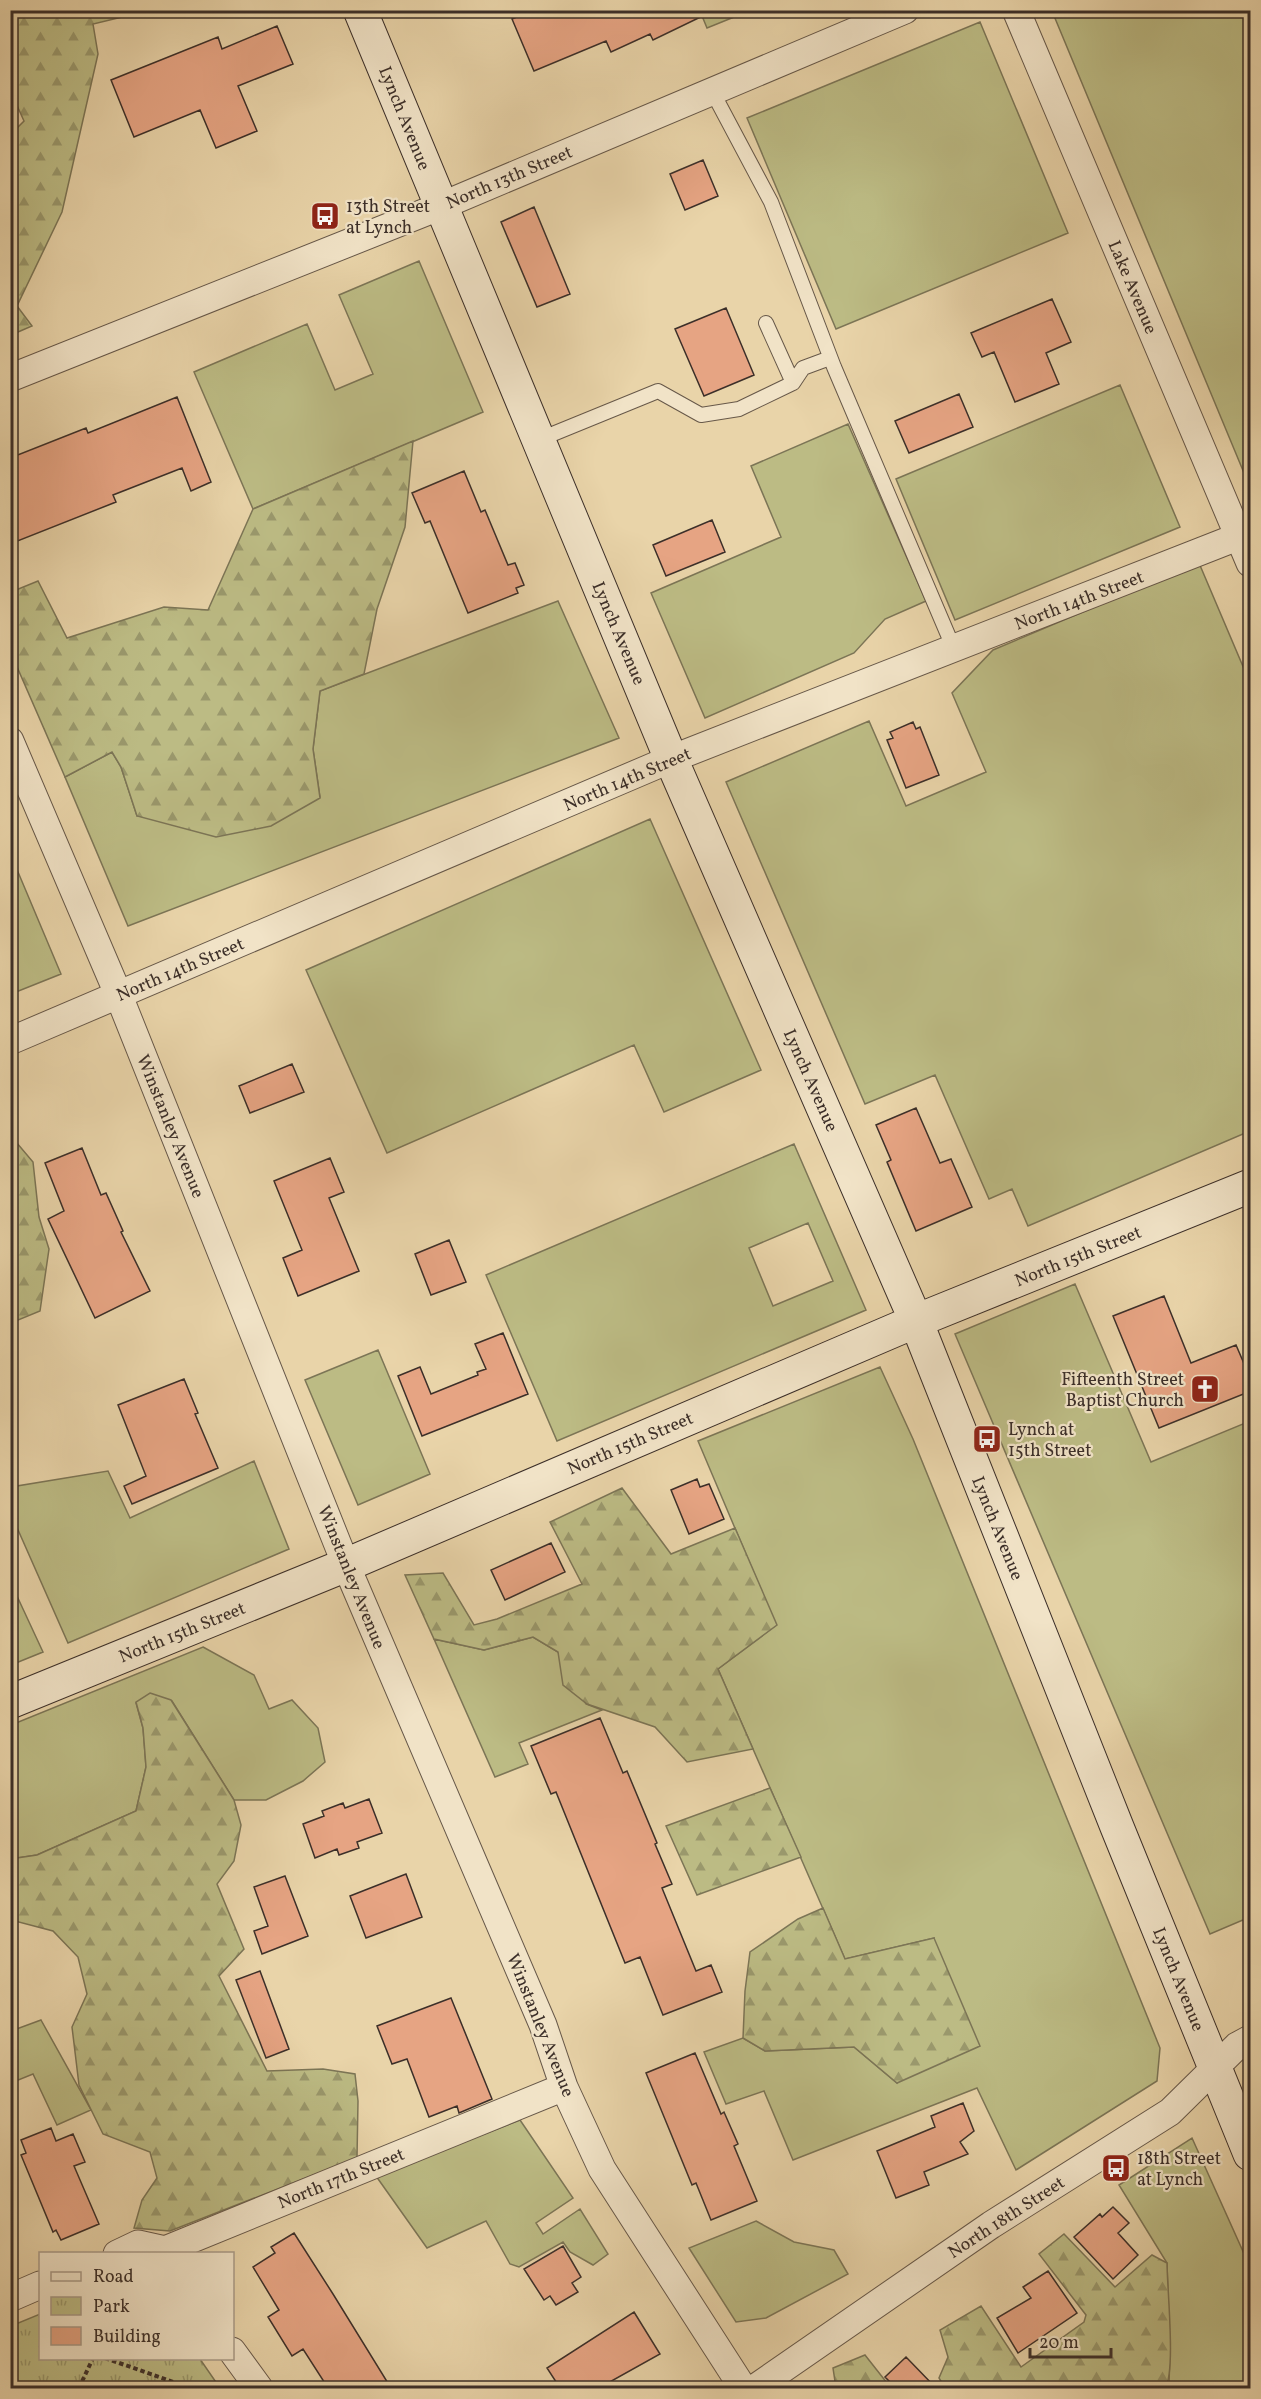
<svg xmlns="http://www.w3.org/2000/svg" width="1261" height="2399" viewBox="0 0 1261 2399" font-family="Vollkorn,serif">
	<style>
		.grass { fill: #bcbb84; stroke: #7c7556; stroke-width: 1.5; fill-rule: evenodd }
		.forest { fill: url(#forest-firs); stroke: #7c7556; stroke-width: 1.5 }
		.park { fill: url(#park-tufts); stroke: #7c7556; stroke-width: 1.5 }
		.building { fill: #e6a483; stroke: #3c2f29; stroke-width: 1.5 }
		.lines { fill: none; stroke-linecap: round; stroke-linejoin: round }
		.lane-casing { stroke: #675849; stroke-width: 16 }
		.street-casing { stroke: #675849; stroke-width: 29 }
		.secondary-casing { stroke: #3c2f29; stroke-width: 35 }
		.path { stroke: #3c2f29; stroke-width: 4; stroke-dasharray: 4.5 3; stroke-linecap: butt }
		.lane { stroke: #f1e3c7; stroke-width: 14 }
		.street { stroke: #f1e3c7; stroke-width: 27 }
		.secondary { stroke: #f1e3c7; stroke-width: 33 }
		.labels { text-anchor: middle; stroke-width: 4.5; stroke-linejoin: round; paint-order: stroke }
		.street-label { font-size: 18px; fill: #3c2f29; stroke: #f1e3c7 }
		.poi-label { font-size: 18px; fill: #3c2f29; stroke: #f1e3c7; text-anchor: start }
	</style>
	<defs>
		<pattern id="forest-firs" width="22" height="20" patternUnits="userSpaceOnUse" patternTransform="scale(1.5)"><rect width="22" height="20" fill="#bcbb84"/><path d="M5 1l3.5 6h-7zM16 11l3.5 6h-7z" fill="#9a986c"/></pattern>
		<pattern id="park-tufts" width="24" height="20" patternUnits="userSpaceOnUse" patternTransform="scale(1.5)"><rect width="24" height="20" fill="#bcbb84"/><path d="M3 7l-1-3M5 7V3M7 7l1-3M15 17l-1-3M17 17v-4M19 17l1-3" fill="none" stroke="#9a986c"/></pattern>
	</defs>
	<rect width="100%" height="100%" fill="#e9d4a9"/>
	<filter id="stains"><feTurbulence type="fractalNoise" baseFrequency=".00333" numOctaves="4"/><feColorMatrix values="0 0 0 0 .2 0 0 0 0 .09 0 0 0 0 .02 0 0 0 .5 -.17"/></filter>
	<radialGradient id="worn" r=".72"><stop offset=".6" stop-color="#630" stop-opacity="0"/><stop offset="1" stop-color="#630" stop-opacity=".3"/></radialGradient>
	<!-- grass -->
	<path class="grass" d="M700,11H749L707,28Z
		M1052,11H1250V484L1249,485Z
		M980,22L1068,233L836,329L747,118Z
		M419,261L483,412L253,509L194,372L307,324L335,390L373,374L339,295Z
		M1120,385L1180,527L955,620L896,479Z
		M848,424L926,601L885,619L854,653L705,718L651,593L781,537L751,466Z
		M1199,563L1250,683V1131L1028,1226L1012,1189L989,1199L935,1075L865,1104L726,782L869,721L906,806L986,772L952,693L993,650Z
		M558,601L619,738L128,926L65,777L112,752L121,767L137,816L320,797L313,749L320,691Z
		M650,819L761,1070L664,1112L634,1045L387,1153L306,970Z
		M10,853L61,974L11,994H10Z
		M794,1144L866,1310L557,1441L486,1275ZM808,1223L833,1281L773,1306L749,1248Z
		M1075,1284L1151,1462L1250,1421V1917L1210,1934L955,1334Z
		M378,1350L430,1474L358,1505L305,1380Z
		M880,1367L913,1439L1160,2048L1157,2081L1016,2170L977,2088L793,2160L764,2091L726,2104L704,2052L743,2038L765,2051L854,2047L897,2083L934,1938L845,1959L718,1669L776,1625L698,1441Z
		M254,1461L289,1549L68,1643L11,1514V1487L108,1471L130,1518Z
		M10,1581L43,1652L11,1665H10Z
		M533,1637L558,1652L586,1704L602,1710L519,1743L528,1764L495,1777L434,1639L484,1650Z
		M203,1647L254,1675L269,1709L292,1700L318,1728L325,1762L303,1781L266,1800H234L172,1701L136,1703L143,1728L146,1767L136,1811L37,1855L11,1859V1725Z
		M41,2020L91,2110L57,2125L33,2074L11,2083V2031Z
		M520,2120L573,2198L536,2223L543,2234L580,2209L608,2254L593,2265L570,2252L563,2242L519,2267L510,2264L486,2221L427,2248L376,2176Z
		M1192,2138L1250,2267V2388H1165L1169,2383L1170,2355L1167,2263L1119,2185Z
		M756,2221L794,2242L834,2250L848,2274L766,2318L736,2322L689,2248Z"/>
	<!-- forest -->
	<path class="forest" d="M11,10L147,11L93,24L98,54L62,212L17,306L32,326L11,335V134L24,121L11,92Z
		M413,441L405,527L377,609L364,674L320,691L313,749L320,798L271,826L216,837L137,816L121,767L112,752L65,777L11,653V592L38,581L67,638L164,607L208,610L253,509Z
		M11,1136L33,1162L39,1217L49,1249L40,1311L11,1323Z
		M622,1488L671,1554L735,1528L777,1625L718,1669L753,1749L687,1762L655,1727L587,1704L563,1685L558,1652L533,1637L484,1650L434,1639L405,1575L443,1573L474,1625L497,1619L582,1584L550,1522Z
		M150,1693L171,1700L234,1800L241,1825L234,1861L217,1884L244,1949L219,1976L267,2071L323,2069L355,2074L358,2101L357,2158L170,2231L134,2228L142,2200L157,2178L150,2152L103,2134L79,2085L72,2027L87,1994L78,1957L53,1931L11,1920L10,1859L37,1855L136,1811L146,1767L143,1728L136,1702Z
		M770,1788L801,1857L697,1895L666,1826Z
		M823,1908L845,1959L934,1938L980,2046L897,2083L854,2047L765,2051L743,2038L745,1991L750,1952L798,1919Z
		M1064,2234L1115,2287L1152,2255L1167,2263C1167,2287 1176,2373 1165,2388H945L939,2378L948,2357L940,2330L981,2306L1021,2367L1084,2322L1086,2315L1039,2254Z
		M865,2355L891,2388H836L833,2368Z"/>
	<!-- park -->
	<path class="park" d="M40,2314V2358L200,2359L220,2388H11V2326Z"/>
	<!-- building -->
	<path class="building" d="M533,10H715L653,40L650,34L611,52L606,41L534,71L512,19Z
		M277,26L293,64L238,86L257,131L216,148L200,110L134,137L111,80L218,37L222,49Z
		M703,160L718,196L685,210L670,174Z
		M534,207L570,294L537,307L501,222Z
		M1052,299L1071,342L1046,353L1059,384L1015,402L994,352L982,357L971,333Z
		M726,308L754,375L704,396L675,329Z
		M959,394L973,427L909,453L895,421Z
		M177,397L211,482L191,491L182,468L113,495L116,502L10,544V458L86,428L88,433Z
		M464,471L481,512L485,510L508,565L515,563L524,585L516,588L518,593L468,613L430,521L425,523L412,493Z
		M712,520L725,552L666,576L653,545Z
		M913,722L916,729L920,727L939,775L906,788L887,740L893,738L890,732Z
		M292,1064L304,1092L250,1113L239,1086Z
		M916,1108L940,1163L951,1159L972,1207L916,1231L887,1162L891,1160L876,1125Z
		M82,1148L101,1195L106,1193L123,1231L121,1232L150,1291L95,1318L48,1219L64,1211L45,1163Z
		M330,1158L344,1192L329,1198L359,1271L298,1296L283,1258L302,1250L274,1181Z
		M449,1240L466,1282L431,1295L415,1254Z
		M1164,1296L1191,1363L1236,1345L1251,1380V1391L1159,1428L1113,1316Z
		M503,1333L528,1394L422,1436L398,1376L420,1367L431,1394L478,1375L477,1372L486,1369L475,1344Z
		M184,1379L198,1413L195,1414L218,1468L132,1504L124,1486L146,1476L118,1405Z
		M697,1479L700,1487L709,1484L724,1519L689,1534L671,1490Z
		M551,1543L565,1572L505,1600L491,1570Z
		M600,1718L623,1773L627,1771L657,1843L655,1844L672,1884L662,1888L696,1971L711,1965L722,1992L663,2015L640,1957L625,1963L556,1792L551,1794L531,1746Z
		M369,1799L382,1833L357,1842L359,1848L339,1855L337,1849L315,1858L303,1824L324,1816L322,1811L343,1803L345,1808Z
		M406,1874L422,1917L366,1938L350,1896Z
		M285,1876L308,1936L262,1954L254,1931L268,1926L254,1887Z
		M260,1971L289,2049L266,2058L236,1980Z
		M451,1998L492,2099L459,2113L457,2106L429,2117L407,2059L392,2064L377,2026Z
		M695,2053L721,2114L724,2112L738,2144L734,2146L757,2201L711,2220L696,2183L692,2185L646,2073Z
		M963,2103L974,2131L960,2142L968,2154L924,2172L929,2185L896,2198L877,2151L935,2127L931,2116Z
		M51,2128L56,2141L73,2134L85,2162L74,2166L99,2224L61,2240L56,2230L53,2232L21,2155L26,2153L21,2140Z
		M1113,2207L1129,2223L1118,2233L1138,2255L1113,2279L1074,2237L1100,2214L1102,2217Z
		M294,2233L333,2294L391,2388H328L303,2349L292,2356L268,2317L279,2310L253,2267L275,2253L271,2247Z
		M563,2246L581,2277L572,2283L578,2292L556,2305L550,2296L544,2300L524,2269Z
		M1048,2271L1077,2313L1018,2353L997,2318L1031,2298L1023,2287Z
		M634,2312L660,2354L599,2388H560L547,2368Z
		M906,2357L936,2388H896L885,2377Z"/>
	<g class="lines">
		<!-- lane casing -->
		<g class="lane-casing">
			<path id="lane" d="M712,91L771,202L834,367L954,649
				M766,323L793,383
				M538,440L658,391L701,415L739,409L793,383L803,368L830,358"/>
		</g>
		<!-- street casing -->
		<g class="street-casing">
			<path id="street" d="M1016,10L1250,563
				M10,378L441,206L905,10
				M10,741L119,996L346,1565L543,2025L564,2087L602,2169L743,2388
				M10,1041L671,759L1250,532
				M117,2254L138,2244L165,2250L564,2087
				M10,2298L40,2285
				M232,2351L259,2388
				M755,2388L991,2225L1170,2112L1237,2046L1250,2039"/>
		</g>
		<!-- secondary casing -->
		<g class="secondary-casing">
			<path id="secondary" d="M360,10L671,759L916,1321L1117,1827L1250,2154
				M10,1702L346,1565L916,1321L1250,1186"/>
		</g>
		<!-- path -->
		<path class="path" d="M105,2358L173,2382L183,2388
			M79,2388L93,2358"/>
		<!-- lane -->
		<use href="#lane" class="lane"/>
		<!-- street -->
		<use href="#street" class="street"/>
		<!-- secondary -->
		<use href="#secondary" class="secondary"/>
	</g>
	<!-- icons -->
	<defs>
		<g id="bus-square" transform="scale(1.5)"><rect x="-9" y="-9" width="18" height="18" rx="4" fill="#8f2418" stroke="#f1e3c7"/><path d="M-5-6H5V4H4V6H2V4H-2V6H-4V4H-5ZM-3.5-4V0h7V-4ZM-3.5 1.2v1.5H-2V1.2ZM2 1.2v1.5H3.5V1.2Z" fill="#fff"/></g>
		<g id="church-square" transform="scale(1.5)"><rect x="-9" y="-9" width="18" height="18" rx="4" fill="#8f2418" stroke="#f1e3c7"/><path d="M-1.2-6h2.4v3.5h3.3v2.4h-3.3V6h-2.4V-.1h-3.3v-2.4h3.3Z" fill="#fff"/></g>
	</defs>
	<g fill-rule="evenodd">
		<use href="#bus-square" x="325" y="216"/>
		<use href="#church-square" x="1205" y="1389"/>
		<use href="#bus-square" x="987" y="1439"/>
		<use href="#bus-square" x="1116" y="2168"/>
	</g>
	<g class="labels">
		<!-- street labels -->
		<g class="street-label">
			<text transform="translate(405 118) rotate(68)" y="6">Lynch Avenue</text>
			<text transform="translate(509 177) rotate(-23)" y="6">North 13th Street</text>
			<text transform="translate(1133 287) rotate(67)" y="6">Lake Avenue</text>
			<text transform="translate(1079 600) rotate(-21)" y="6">North 14th Street</text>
			<text transform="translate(619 633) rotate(67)" y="6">Lynch Avenue</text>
			<text transform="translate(627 779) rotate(-23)" y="6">North 14th Street</text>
			<text transform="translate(180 969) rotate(-23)" y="6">North 14th Street</text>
			<text transform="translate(811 1080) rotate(66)" y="6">Lynch Avenue</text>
			<text transform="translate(171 1126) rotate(68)" y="6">Winstanley Avenue</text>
			<text transform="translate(1078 1256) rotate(-22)" y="6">North 15th Street</text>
			<text transform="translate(630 1443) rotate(-23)" y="6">North 15th Street</text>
			<text transform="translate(998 1528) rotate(68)" y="6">Lynch Avenue</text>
			<text transform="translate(352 1577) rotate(68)" y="6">Winstanley Avenue</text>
			<text transform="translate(182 1632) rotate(-22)" y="6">North 15th Street</text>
			<text transform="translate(1179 1979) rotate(68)" y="6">Lynch Avenue</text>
			<text transform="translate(541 2025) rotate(68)" y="6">Winstanley Avenue</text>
			<text transform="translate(341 2178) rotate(-22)" y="6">North 17th Street</text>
			<text transform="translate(1006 2217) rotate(-33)" y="6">North 18th Street</text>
		</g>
		<!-- poi labels -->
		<g class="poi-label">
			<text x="346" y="212">13th Street<tspan x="346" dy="21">at Lynch</tspan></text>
			<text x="1184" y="1385" text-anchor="end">Fifteenth Street<tspan x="1184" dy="21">Baptist Church</tspan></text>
			<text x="1008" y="1435">Lynch at<tspan x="1008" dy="21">15th Street</tspan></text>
			<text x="1137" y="2164">18th Street<tspan x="1137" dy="21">at Lynch</tspan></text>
		</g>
	</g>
	<!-- margin -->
	<rect width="1261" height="2399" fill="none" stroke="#e9d4a9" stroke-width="36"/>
	<rect x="12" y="12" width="1237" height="2375" fill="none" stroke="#3c2f29" stroke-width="3"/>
	<rect x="18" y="18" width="1225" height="2363" fill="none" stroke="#3c2f29" stroke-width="1.5"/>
	<!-- legend -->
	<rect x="39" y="2252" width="195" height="108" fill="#f1e3c7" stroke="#a99b88" stroke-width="1.5"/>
	<rect x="51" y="2272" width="30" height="9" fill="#f1e3c7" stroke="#a99b88" stroke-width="1.5"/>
	<text x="93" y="2282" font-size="18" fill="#3c2f29">Road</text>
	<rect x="51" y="2297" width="30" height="18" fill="url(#park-tufts)" stroke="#a99b88" stroke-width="1.5"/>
	<text x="93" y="2312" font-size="18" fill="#3c2f29">Park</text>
	<rect x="51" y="2327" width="30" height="18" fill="#e6a483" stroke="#a99b88" stroke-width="1.5"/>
	<text x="93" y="2342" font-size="18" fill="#3c2f29">Building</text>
	<!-- scale -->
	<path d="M1030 2348v9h81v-9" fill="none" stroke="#3c2f29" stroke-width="3"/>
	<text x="1039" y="2348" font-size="18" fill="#3c2f29" stroke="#f1e3c7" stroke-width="4.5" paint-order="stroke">20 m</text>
	<rect width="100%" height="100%" filter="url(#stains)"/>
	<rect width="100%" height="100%" fill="url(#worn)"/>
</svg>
